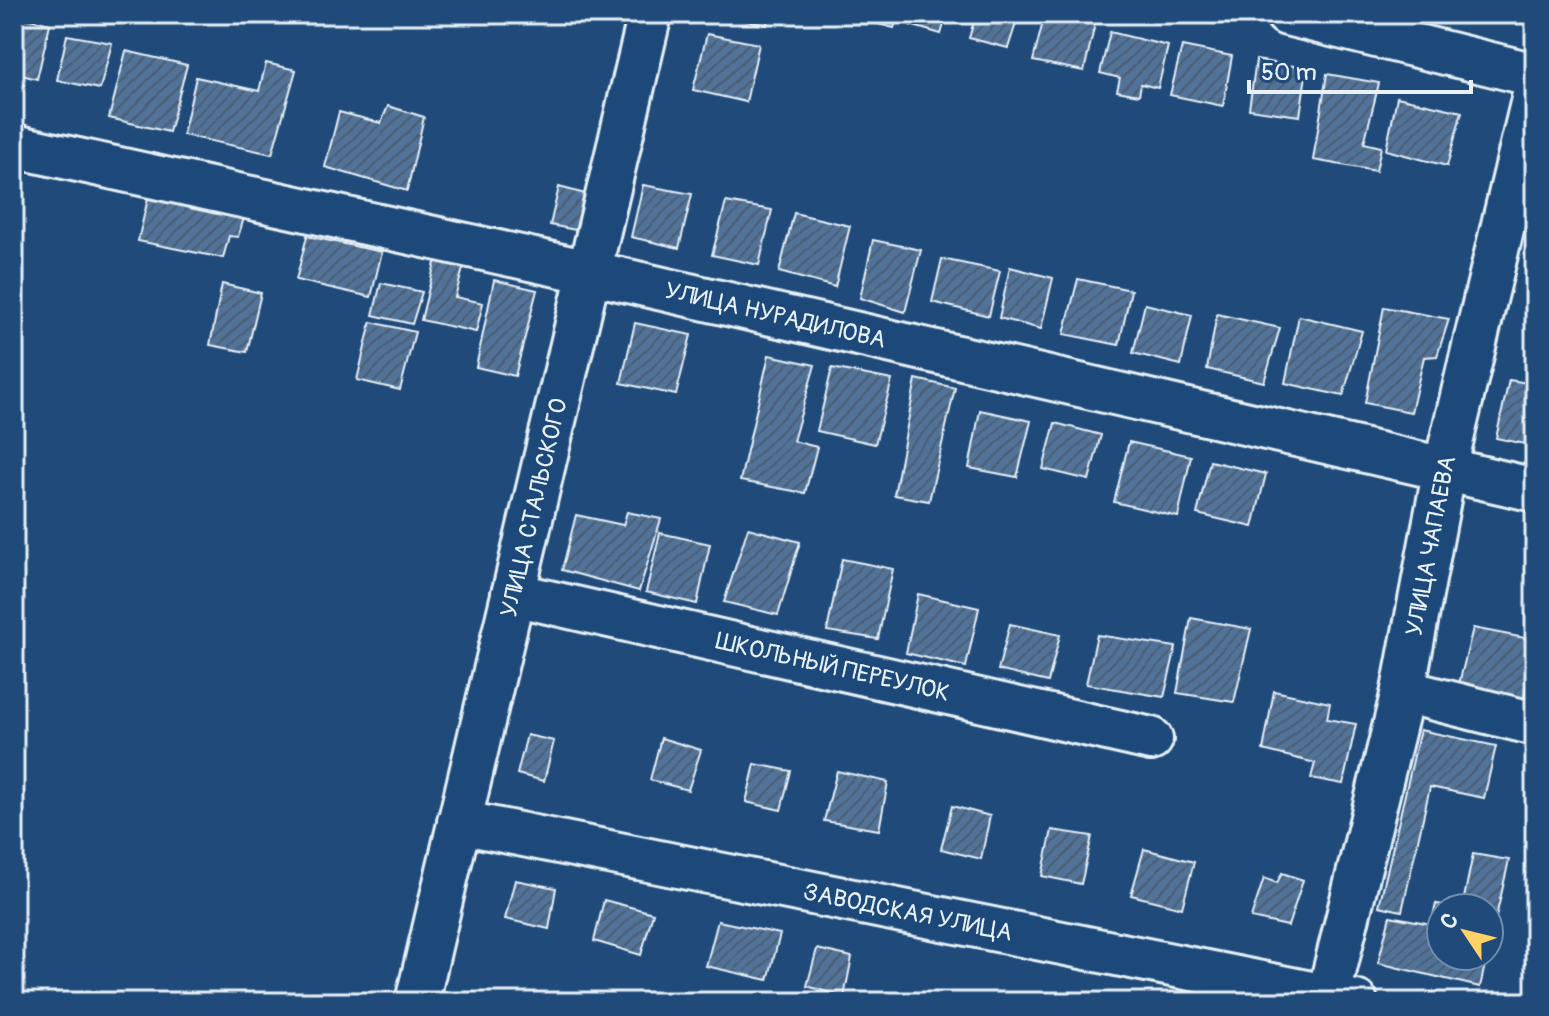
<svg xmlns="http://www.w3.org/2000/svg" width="1549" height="1016" viewBox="0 0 1549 1016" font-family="Pangolin,sans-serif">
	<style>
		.building { fill: url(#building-hatch); stroke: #e8f1f8; stroke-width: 2 }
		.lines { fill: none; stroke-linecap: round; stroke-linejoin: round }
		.minor-casing { stroke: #e8f1f8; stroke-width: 48 }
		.minor { stroke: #1f4a7a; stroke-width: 42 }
		.labels { text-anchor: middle; stroke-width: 7; stroke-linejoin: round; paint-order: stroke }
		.street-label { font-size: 24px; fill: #e8f1f8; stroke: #1f4a7a }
	</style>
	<defs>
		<pattern id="building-hatch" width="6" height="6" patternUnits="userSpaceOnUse" patternTransform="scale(2)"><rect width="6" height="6" fill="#517399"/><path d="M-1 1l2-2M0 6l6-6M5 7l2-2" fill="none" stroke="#4c5e72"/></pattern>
	</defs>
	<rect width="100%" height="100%" fill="#1f4a7a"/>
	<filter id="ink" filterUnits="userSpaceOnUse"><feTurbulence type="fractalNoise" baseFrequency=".0125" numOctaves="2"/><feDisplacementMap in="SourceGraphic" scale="16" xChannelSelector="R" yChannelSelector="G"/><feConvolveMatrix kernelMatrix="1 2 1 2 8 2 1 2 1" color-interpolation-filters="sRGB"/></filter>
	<g filter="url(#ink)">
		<!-- building -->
		<path class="building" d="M732,14H769L767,25L731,18Z
			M840,14H898L894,28Z
			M913,14H947L941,34L910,25Z
			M976,14H1019L1008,48L969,38Z
			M1045,14L1095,24L1084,71L1033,61Z
			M14,15L50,24L37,79L14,73Z
			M1110,32L1168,46L1158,88L1141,84L1139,95L1117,91L1120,78L1100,73Z
			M707,34L759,44L746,102L693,90Z
			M67,35L112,43L100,89L57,80Z
			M1182,46L1232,56L1223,106L1170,95Z
			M126,51L187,65L169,132L109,118Z
			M1256,60L1307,68L1300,116L1249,109Z
			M266,63L296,70L272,154L183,135L196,77L259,91Z
			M1327,74L1379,83L1364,143L1381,147L1376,171L1313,160Z
			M1397,97L1462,112L1447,166L1386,150Z
			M388,106L424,117L407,191L325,167L339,112L381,123Z
			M643,185L692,194L679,248L631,237Z
			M559,187L600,198L591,233L550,225Z
			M149,194L245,215L238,237L229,236L223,258L138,241Z
			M726,202L772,210L759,265L712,255Z
			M794,213L850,226L835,287L779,272Z
			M307,236L382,252L371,297L296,280Z
			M873,240L921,250L905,312L860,298Z
			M436,259L464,265L455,297L483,303L476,332L421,320Z
			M942,259L1000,271L989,316L932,302Z
			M1010,267L1053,278L1041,329L999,318Z
			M1078,279L1131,290L1119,345L1064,334Z
			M494,280L537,290L515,376L476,367Z
			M381,283L422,292L412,324L373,315Z
			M222,284L261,293L247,352L210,345Z
			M1145,304L1192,315L1181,365L1133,353Z
			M1384,307L1449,319L1437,356L1424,357L1411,412L1365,403Z
			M1217,314L1280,328L1264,382L1207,369Z
			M1299,316L1362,331L1343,396L1285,383Z
			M371,322L415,332L400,390L357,380Z
			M635,323L691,335L676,395L621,383Z
			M769,355L815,365L793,441L817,447L805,493L740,481Z
			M832,368L892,380L875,444L817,431Z
			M916,379L955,388L929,501L894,495Z
			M1509,380L1535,384V446L1496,438Z
			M980,410L1031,421L1017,477L969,468Z
			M1055,423L1101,435L1089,480L1043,469Z
			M1129,442L1191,456L1178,517L1114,502Z
			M1210,461L1266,474L1253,527L1197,514Z
			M627,512L661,519L639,591L562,570L576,515L623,525Z
			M748,528L800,542L778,615L724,602Z
			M660,533L710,544L697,604L646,592Z
			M842,559L893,569L878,639L827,631Z
			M918,594L979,608L966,667L906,653Z
			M1191,618L1251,629L1234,702L1177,693Z
			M1010,624L1060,635L1048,682L998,670Z
			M1473,628L1535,640L1522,709L1457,692Z
			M1097,635L1176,647L1164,697L1086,684Z
			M1274,691L1330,703L1327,719L1356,724L1343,784L1311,778L1315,763L1263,750Z
			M1420,730L1496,746L1484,798L1430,787L1402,911L1379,906Z
			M527,735L554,741L544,781L517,774Z
			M661,738L701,750L688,790L650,780Z
			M755,764L791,771L781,810L746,802Z
			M837,771L888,782L879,830L824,821Z
			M952,806L990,816L981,859L941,849Z
			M1052,830L1092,836L1081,884L1042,876Z
			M1144,849L1194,862L1182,908L1131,895Z
			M1473,854L1509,860L1489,948V908H1441V956H1487L1480,987L1378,963L1390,916L1431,924L1436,904L1462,908Z
			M1282,873L1303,880L1288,926L1251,918L1264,878L1277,883Z
			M515,880L556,888L549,929L505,919Z
			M604,900L653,913L641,955L594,941Z
			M718,921L780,934L768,980L706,966Z
			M817,949L852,957L844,997L807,986Z"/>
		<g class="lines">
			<!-- minor casing -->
			<g class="minor-casing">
				<g id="minor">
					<path d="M1287,14L1535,75"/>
					<path id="s1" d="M14,146L589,272L1535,490"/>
					<path id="s2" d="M513,594L1151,739"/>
					<path d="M1403,691L1535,724"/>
					<path id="s3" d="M459,822L1356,1002"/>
					<path id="s4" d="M417,1002L650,14"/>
					<path id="s5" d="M1327,1002L1403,691L1445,468L1535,91"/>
				</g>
			</g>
			<!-- minor -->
			<use href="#minor" class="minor"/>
		</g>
	</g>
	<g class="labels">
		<!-- street labels -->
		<g class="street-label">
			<text dy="8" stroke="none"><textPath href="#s1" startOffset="780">УЛИЦА НУРАДИЛОВА</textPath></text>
			<text dy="8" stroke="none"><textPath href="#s4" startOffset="508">УЛИЦА СТАЛЬСКОГО</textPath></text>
			<text dy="8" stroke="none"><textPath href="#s5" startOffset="468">УЛИЦА ЧАПАЕВА</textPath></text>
			<text dy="8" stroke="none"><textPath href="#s2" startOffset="328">ШКОЛЬНЫЙ ПЕРЕУЛОК</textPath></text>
			<text dy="8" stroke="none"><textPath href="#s3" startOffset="458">ЗАВОДСКАЯ УЛИЦА</textPath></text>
		</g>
	</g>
	<!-- margin -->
	<rect width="1549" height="1016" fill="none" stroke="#1f4a7a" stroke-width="48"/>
	<rect x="24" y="24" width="1501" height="968" fill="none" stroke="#e8f1f8" stroke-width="3" filter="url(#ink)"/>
	<!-- north arrow -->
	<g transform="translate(1465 932) rotate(305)"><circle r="38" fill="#1f4a7a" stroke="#6f8dac" stroke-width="2"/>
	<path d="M0-6L14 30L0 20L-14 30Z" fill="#ffd166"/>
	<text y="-12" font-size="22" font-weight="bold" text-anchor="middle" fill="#e8f1f8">С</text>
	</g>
	<!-- scale -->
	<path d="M1249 80v12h222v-12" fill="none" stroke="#e8f1f8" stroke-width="4"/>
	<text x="1261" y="80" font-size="24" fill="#e8f1f8" stroke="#1f4a7a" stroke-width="6" paint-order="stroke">50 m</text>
</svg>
